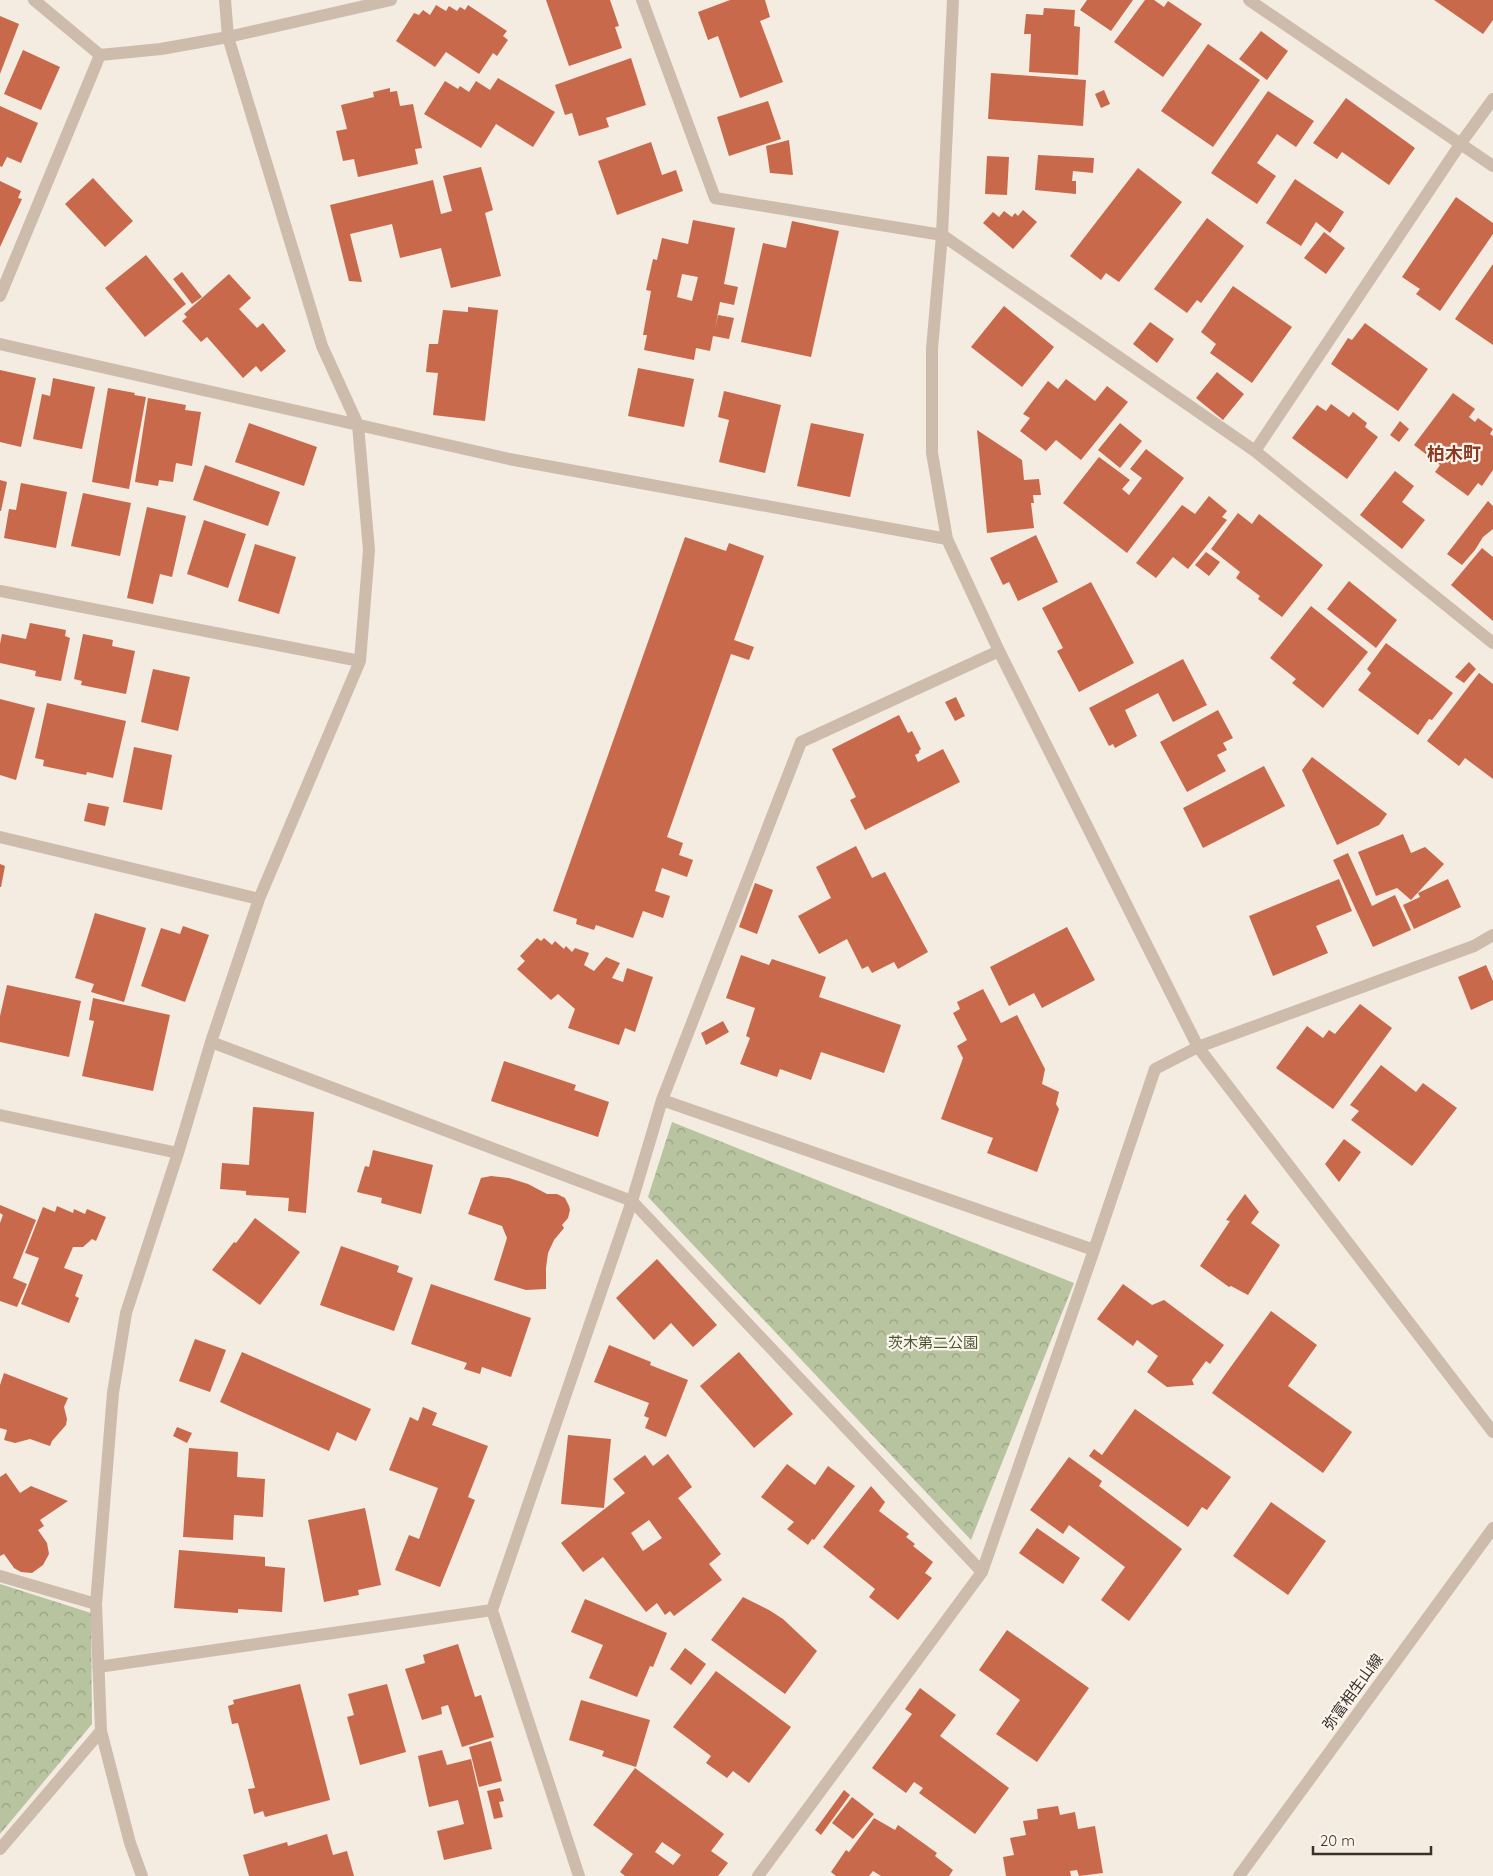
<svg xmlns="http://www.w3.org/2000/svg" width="1493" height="1876" viewBox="0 0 1493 1876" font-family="Quicksand,'Noto Sans JP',sans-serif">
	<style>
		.forest { fill: url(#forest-crowns) }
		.building { fill: #c8694b; fill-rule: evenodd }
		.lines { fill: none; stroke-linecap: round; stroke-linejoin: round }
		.minor { stroke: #cdbbac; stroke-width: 12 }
		.labels { text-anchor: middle; stroke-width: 4.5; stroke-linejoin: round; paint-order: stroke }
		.park-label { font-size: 15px; fill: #4a5a2e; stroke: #fbf5ee }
		.street-label { font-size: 15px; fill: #3b302b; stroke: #fbf5ee }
		.quarter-label { font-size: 18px; font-weight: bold; fill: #8c3b22; stroke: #fbf5ee }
	</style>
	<defs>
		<pattern id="forest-crowns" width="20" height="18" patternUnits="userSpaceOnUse" patternTransform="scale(1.25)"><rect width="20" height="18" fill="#b8c4a0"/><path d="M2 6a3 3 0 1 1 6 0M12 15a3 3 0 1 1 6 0" fill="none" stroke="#97a083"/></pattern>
	</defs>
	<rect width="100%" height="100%" fill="#f4ebe1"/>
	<!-- forest -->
	<path class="forest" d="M672,1122L1074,1283L971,1540L648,1197Z
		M0,1584L91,1613L92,1724L0,1834Z"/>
	<!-- building -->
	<path class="building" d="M546,0H610L619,26L615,27L622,48L569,66Z
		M730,0H765L770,17L760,21L783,82L740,98L718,36L708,40L698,12Z
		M1087,0H1133L1111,31L1080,10Z
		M1145,0H1154L1164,7L1168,1L1202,24L1163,77L1114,42Z
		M1434,0H1493V20L1483,34Z
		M436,5L446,11L449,6L457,11L460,7L465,10L468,5L507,31L503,36L508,40L497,56L493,53L479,74L446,52L435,67L396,41L414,13L419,15L423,10L430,15Z
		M1044,8L1075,10L1074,26L1080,27L1078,75L1029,72L1031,34H1024L1026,14L1043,15Z
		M0,16L19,24L0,74Z
		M1261,31L1288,51L1267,80L1239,59Z
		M1208,44L1260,80L1213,147L1161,111Z
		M23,50L60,67L41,110L4,94Z
		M631,58L646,105L606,118L609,127L579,136L572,113L565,115L555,85Z
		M991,73L1086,80L1083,126L988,119Z
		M498,78L555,112L533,147L496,124L481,148L424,114L445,81L458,89L460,86L469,92L476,81L490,90Z
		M390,88V92L397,91L400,106L413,104L422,148L415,149L418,164L358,177L354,159L343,161L336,131L347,129L341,105L374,97L373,92Z
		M1104,90L1110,104L1101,108L1095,94Z
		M1268,91L1314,121L1296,147L1277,134L1257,163L1276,176L1257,204L1211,173Z
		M1346,98L1415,148L1389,185L1342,152L1337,159L1313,143Z
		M768,101L781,139L729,156L717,117Z
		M0,106L38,123L21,163L7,157L2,167L0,166Z
		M789,140L793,175L770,173L766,146Z
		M651,142L662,175L676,170L683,191L617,215L598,161Z
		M1038,155L1094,158L1093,173L1073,171L1072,181H1076V194L1035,190Z
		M987,156L1009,157L1007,195L985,194Z
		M481,167L493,210L485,213L501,276L451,288L441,248L400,258L392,224L350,234L362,282L349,281L330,205L433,180L441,214L452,211L443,176Z
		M1138,168L1182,202L1119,282L1106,273L1101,280L1070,256Z
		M93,178L133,221L105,247L65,204Z
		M1295,179L1344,212L1330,233L1316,222L1301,246L1266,223Z
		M0,181L21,191L18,198L22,199L0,247Z
		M1456,197L1493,223V234L1440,311L1416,294L1420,289L1402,277Z
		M1023,210L1037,222L1013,249L983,223L993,212L999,217L1004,211L1012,217L1015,213L1018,216Z
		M1207,218L1244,246L1201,303L1197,300L1187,313L1154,289Z
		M693,220L735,228L724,284L738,287L734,305L720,302L715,329L718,315L734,318L729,339L713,336L710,351L696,348L694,360L644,350L647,335H643L651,291L646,290L653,259L657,260L662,238L688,244ZM682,274L698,277L692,301L677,297Z
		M792,221L839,231L811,357L741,342L763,243L786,248Z
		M1324,232L1345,248L1326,274L1304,258Z
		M146,255L186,304L145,337L105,288Z
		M1493,264V345L1455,319Z
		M182,272L202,297L192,304L173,279Z
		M229,274L251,298L239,309L257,328L263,323L286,351L261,372L256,366L243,378L207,337L201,342L182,321L187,317L184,314Z
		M1233,286L1292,327L1252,383L1210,353L1216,344L1201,332Z
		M1004,306L1054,347L1022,387L971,347Z
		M468,307L498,310L485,421L433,415L438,373L426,372L429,344H438L443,310L468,312Z
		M1150,322L1174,339L1157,363L1133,344Z
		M1365,323L1428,369L1398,411L1331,364L1348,338L1352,340Z
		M638,368L694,379L684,427L628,416Z
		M0,370L36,378L21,447L0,442Z
		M1217,372L1244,394L1223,420L1196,398Z
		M53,378L95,387L82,449L33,439L42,394L50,396Z
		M1066,379L1095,401L1107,386L1128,402L1081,460L1056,440L1046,451L1020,431L1030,418L1023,414L1048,381L1058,389Z
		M108,388L135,393L134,395L146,397L129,489L92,482Z
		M724,391L781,405L765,473L719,462L729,420L718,417Z
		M1453,393L1475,409L1469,417L1475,422L1478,418L1493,429L1490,434L1493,436V470L1482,486L1478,483L1468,496L1435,472L1440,465L1414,445Z
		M148,398L186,405L185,410L201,412L192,466L176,463L173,482L159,480L158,486L135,482Z
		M1331,404L1349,417L1353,412L1367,423L1365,427L1378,437L1347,479L1292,438L1317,405L1326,411Z
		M1400,421L1409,429L1399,442L1390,435Z
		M249,423L317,447L304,486L235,462Z
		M811,423L864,434L850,497L797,486Z
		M1120,423L1142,441L1120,468L1098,450Z
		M977,430L1022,460L1024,480L1039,479L1041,495H1033L1034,503H1031L1034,528L987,533Z
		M1146,449L1184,478L1127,553L1063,503L1099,457L1130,480L1122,489L1129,495L1142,478L1130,469Z
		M205,465L280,492L268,526L193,500Z
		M1395,471L1414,486L1402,502L1425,520L1402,549L1360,515Z
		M0,480L7,482L1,511H0Z
		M21,483L67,492L56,548L4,538L9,509L16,510Z
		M83,493L131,503L120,556L71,546Z
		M1209,496L1227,511L1222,517L1227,520L1188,569L1173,557L1156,578L1136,563L1182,505L1195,514Z
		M1488,501L1493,506V529L1483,537L1475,550L1462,565L1447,554Z
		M147,507L186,516L172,577L160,574L153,604L127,598Z
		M1238,513L1252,524L1259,514L1323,565L1282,617L1258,599L1260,596L1236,578L1240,572L1211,549Z
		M204,520L246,534L228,588L187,574Z
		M1036,535L1058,582L1018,601L1009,582L1003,585L990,558Z
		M685,537L726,551L729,543L764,556L734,640L754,647L749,660L731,654L667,837L683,843L679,855L693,860L687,877L662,868L655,891L670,896L663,918L643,911L633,938L596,925L594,930L576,924L577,919L553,911Z
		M255,544L296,557L279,614L238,601Z
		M1482,548L1493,557V621L1451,585Z
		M1206,552L1220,562L1209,576L1195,565Z
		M1349,581L1397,620L1376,648L1327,609Z
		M1091,582L1134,663L1079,692L1057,651L1063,648L1042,608Z
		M1311,606L1368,652L1323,708L1292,683L1296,679L1270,658Z
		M30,623L66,630L65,636L70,638L61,681L35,676L36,671L0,663V644L2,634L26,639Z
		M83,634L113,640L112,646L135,651L126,694L81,685L82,681L74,679Z
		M1386,643L1453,693L1432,720L1429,719L1418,735L1358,690L1371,673L1367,669Z
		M1183,659L1207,705L1173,722L1158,693L1125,710L1137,736L1115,748L1113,744L1109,746L1089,708Z
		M1469,662L1476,669L1464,683L1455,677Z
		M153,669L190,677L178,731L141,722Z
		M1479,673L1493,684V779L1465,758L1459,766L1427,741Z
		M956,697L965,716L955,721L945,702Z
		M0,699L35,708L16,780L0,775Z
		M47,703L126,721L113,778L87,772L86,775L43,766L44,760L35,758Z
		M1218,710L1233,738L1223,743L1227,750L1217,755L1226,771L1187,792L1160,742Z
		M899,715L908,733L912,731L921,749L919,751V753L915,755L918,762L943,749L960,782L865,830L850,800L856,797L832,749Z
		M134,747L172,755L162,810L123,802Z
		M1312,757L1387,814L1379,825L1337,845L1302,770Z
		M1264,766L1285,806L1203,848L1183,808Z
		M88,803L109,807L105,826L84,821Z
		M1403,834L1411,853L1425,847L1444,864L1411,900L1397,888L1376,896L1358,852Z
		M856,846L872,878L885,872L928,952L898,969L894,962L872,973L868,966L862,969L847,939L819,954L798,916L831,898L816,867Z
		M1348,853L1372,906L1395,895L1411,930L1373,947L1333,860Z
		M0,864L5,866L1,887H0Z
		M1339,879L1352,911L1316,926L1328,953L1273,976L1249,916Z
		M1448,879L1461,907L1414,929L1403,905L1420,897L1418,893Z
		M755,883L773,890L757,934L739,927Z
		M95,913L146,928L124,1002L91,992L94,984L75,978Z
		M183,926L209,935L185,1002L141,986L161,928L180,934Z
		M1067,927L1095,980L1042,1008L1034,993L1009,1006L990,967Z
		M537,938L541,941L544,938L552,945L555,941L564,949L566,946L572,952L575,948L589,953L584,965L594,971L606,957L620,963L612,978L623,982L627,968L653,977L635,1032L625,1028L619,1045L568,1028L575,1009L558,994L551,1000L517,969L525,961L520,956Z
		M741,955L769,965L772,959L826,977L819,997L901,1025L884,1073L821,1052L811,1080L780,1069L777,1077L740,1064L750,1038L746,1036L755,1008L726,998Z
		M1486,965L1493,981V1000L1471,1010L1458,977Z
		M7,985L81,1001L69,1057L0,1042V1016Z
		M983,989L1001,1023L1017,1015L1045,1069L1042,1084L1059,1092L1056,1104L1059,1109L1037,1172L987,1153L993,1138L941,1119L963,1058L957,1046L967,1040L953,1013L960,1009L957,1002Z
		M93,998L170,1015L153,1091L82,1076L94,1021L89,1020Z
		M1360,1004L1392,1028L1333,1109L1276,1068L1307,1026L1323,1038L1329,1030L1335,1034Z
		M723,1021L729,1032L706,1045L701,1033Z
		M504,1061L576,1085L574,1090L609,1102L598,1137L491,1101Z
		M1381,1065L1416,1092L1423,1083L1457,1108L1412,1166L1351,1120L1359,1111L1350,1105Z
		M253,1107L314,1112L306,1213L288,1211L289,1198L246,1195V1191L220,1189L222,1163L249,1165Z
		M1344,1139L1361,1152L1339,1182L1325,1164Z
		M373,1150L433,1165L421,1214L381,1203L382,1198L357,1192L365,1166L369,1167Z
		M491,1176L509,1178L528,1184L547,1194H557L565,1198L569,1206L570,1210L568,1218L562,1225L564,1228L554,1240L548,1253L546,1268V1289L526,1290L494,1280L507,1238L502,1226L468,1214L481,1178Z
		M1245,1194L1259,1212L1251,1223L1280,1245L1248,1295L1231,1286L1229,1287L1200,1266L1230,1221L1226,1220Z
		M0,1205L36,1220L13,1278L27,1284L17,1307L0,1301V1223L3,1215L0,1213Z
		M57,1206L73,1213L74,1209L85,1214L87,1209L106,1217L96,1241L92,1239L83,1247H73L64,1268L83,1275L75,1296L79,1298L69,1323L21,1304L39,1258L25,1253L43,1207L55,1212Z
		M255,1218L300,1252L260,1305L212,1270L234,1242L236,1243Z
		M341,1246L399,1266L397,1272L413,1278L394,1331L320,1305Z
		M657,1259L717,1325L693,1347L671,1323L654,1340L616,1298Z
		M431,1284L531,1318L511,1377L482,1367L480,1374L464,1369L467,1363L411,1344Z
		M1123,1284L1152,1305L1164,1300L1224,1345L1210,1364L1206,1361L1192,1380L1194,1385L1167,1387L1147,1372L1158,1356L1137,1340L1133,1346L1097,1319Z
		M1271,1311L1317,1345L1288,1386L1352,1432L1323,1473L1212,1393Z
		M195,1339L226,1350L210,1392L179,1381Z
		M609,1345L651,1362L650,1365L688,1380L666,1437L645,1428L649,1418L644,1416L649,1403L594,1382Z
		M242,1352L371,1409L356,1441L337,1432L329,1451L220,1402Z
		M739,1352L793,1414L754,1448L700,1386Z
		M4,1373L68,1398L64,1407L67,1419L66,1425L52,1441L50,1446L30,1439L15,1443L4,1440L7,1430L0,1428V1385Z
		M423,1407L437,1413L432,1425L488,1446L468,1497L475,1500L440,1587L395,1570L409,1535L419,1539L438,1488L389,1470L410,1417L418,1421Z
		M1135,1409L1231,1477L1207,1510L1202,1507L1188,1527L1089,1456L1094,1449L1102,1455Z
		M177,1427L192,1433L187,1443L173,1436Z
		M568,1435L611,1439L604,1508L561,1504Z
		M189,1448L238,1452L237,1477L265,1479L263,1517L234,1515L233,1540L183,1537Z
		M668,1454L692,1487L678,1498L721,1554L709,1564L722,1580L674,1616L670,1611L665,1615L657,1603L646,1612L603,1557L583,1572L561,1543L625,1493L613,1479L645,1455L653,1466ZM649,1520L662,1538L643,1551L631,1533Z
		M1069,1457L1102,1481L1099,1486L1182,1549L1129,1621L1101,1600L1125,1567L1069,1525L1063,1534L1030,1510Z
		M787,1464L815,1485L828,1466L855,1486L814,1540L812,1539L808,1545L787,1529L794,1522L761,1497Z
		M6,1473L20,1493L31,1486L68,1501L40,1520L44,1526L38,1530L47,1543L49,1554L43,1565L32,1573L21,1572L14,1568L4,1554L0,1556V1477Z
		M871,1486L885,1502L879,1511L909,1534L906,1537L915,1544L913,1546L933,1562L925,1573L932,1578L898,1620L869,1597L875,1589L823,1547Z
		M1271,1502L1326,1541L1288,1595L1233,1556Z
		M365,1508L381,1585L358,1590L359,1595L324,1602L308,1520Z
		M1037,1528L1080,1558L1063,1584L1019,1553Z
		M179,1550L265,1557V1566L285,1568L282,1612L238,1609V1613L174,1608Z
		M743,1597L769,1610L783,1619L817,1651L785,1694L711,1640Z
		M585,1599L667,1633L653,1667L650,1666L637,1697L589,1678L603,1645L571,1632Z
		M1007,1630L1089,1688L1037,1762L996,1734L1020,1700L979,1670Z
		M458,1644L475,1697L481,1695L494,1737L462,1747L448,1705L441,1707L442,1714L422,1720L405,1669L425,1663L423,1655Z
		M685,1648L706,1664L691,1685L670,1669Z
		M716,1671L791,1727L749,1783L733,1771L727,1778L706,1763L711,1756L673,1727Z
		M300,1684L330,1800L265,1817L263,1811L254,1814L248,1789L255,1788L238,1723L232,1724L228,1706L234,1704L233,1700Z
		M387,1684L406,1752L360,1765L347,1717L354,1715L348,1694Z
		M920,1688L956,1715L940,1736L1009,1788L975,1834L919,1793L923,1788L914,1782L906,1793L872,1768L912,1714L905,1709Z
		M581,1700L650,1720L636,1767L602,1756L604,1751L569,1740Z
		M491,1741L502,1781L479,1787L469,1747Z
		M442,1750L447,1765L471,1759L492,1849L444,1860L437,1831L464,1824L458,1800L429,1807L418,1756Z
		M635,1768L724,1834L711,1851L728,1863L718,1876H625L620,1872L633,1854L593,1825ZM662,1842L681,1855L673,1865L655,1852Z
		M500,1788L504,1801L499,1802L503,1817L494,1819L487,1791Z
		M844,1790L850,1795L821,1835L815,1830Z
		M852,1797L874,1814L853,1839L832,1823Z
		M1058,1806L1060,1815L1075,1812L1078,1829L1095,1826L1103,1873L1079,1876L1077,1870L1070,1871L1071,1876H1006L1003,1857L1014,1855L1010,1838L1026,1835L1023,1821L1038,1819L1037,1809Z
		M874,1818L895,1830L898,1825L937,1853L935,1856L953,1870L949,1876H881L873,1871L869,1876H836L831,1872L846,1850L849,1852Z
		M327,1834L333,1855L347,1851L354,1876H249L243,1855L287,1842L288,1846Z"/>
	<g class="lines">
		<!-- minor -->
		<path class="minor" d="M34,0L100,55L161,49L228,37L391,0
			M642,0L715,198L942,235L1255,451L1493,643
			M953,0L942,235L932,349V453L947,539L999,651L1198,1047L1493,1432
			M1249,0L1493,166
			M0,296L100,55
			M0,344L509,459L947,539
			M1255,451L1461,143L1493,99
			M0,591L360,661
			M0,837L259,899
			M211,1042L632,1201L982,1572
			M662,1100L1094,1250
			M0,1115L178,1153
			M0,1576L96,1604
			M98,1667L492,1610
			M0,1849L101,1731
			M142,1876L130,1843L101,1731L96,1604L113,1393L126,1313L178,1153L211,1042L259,899L360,661L369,550L358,425L322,346L228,37L225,0
			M579,1876L492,1610L632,1201L662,1100L801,742L999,651
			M758,1876L982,1572L1094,1250L1155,1069L1198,1047L1474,946L1493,935
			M1239,1876L1493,1528"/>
	</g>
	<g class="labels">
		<!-- park labels -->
		<g class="park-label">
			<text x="933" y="1348">茨木第二公園</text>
		</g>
		<!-- street labels -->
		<g class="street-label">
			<text transform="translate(1353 1692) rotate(-54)" y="5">弥富相生山線</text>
		</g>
		<!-- quarter labels -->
		<g class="quarter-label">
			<text x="1454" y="460">柏木町</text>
		</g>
	</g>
	<!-- scale -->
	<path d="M1313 1846v8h118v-8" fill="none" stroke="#3b302b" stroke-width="2.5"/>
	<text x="1320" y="1846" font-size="15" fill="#3b302b" stroke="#fbf5ee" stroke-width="4" paint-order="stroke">20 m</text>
</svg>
